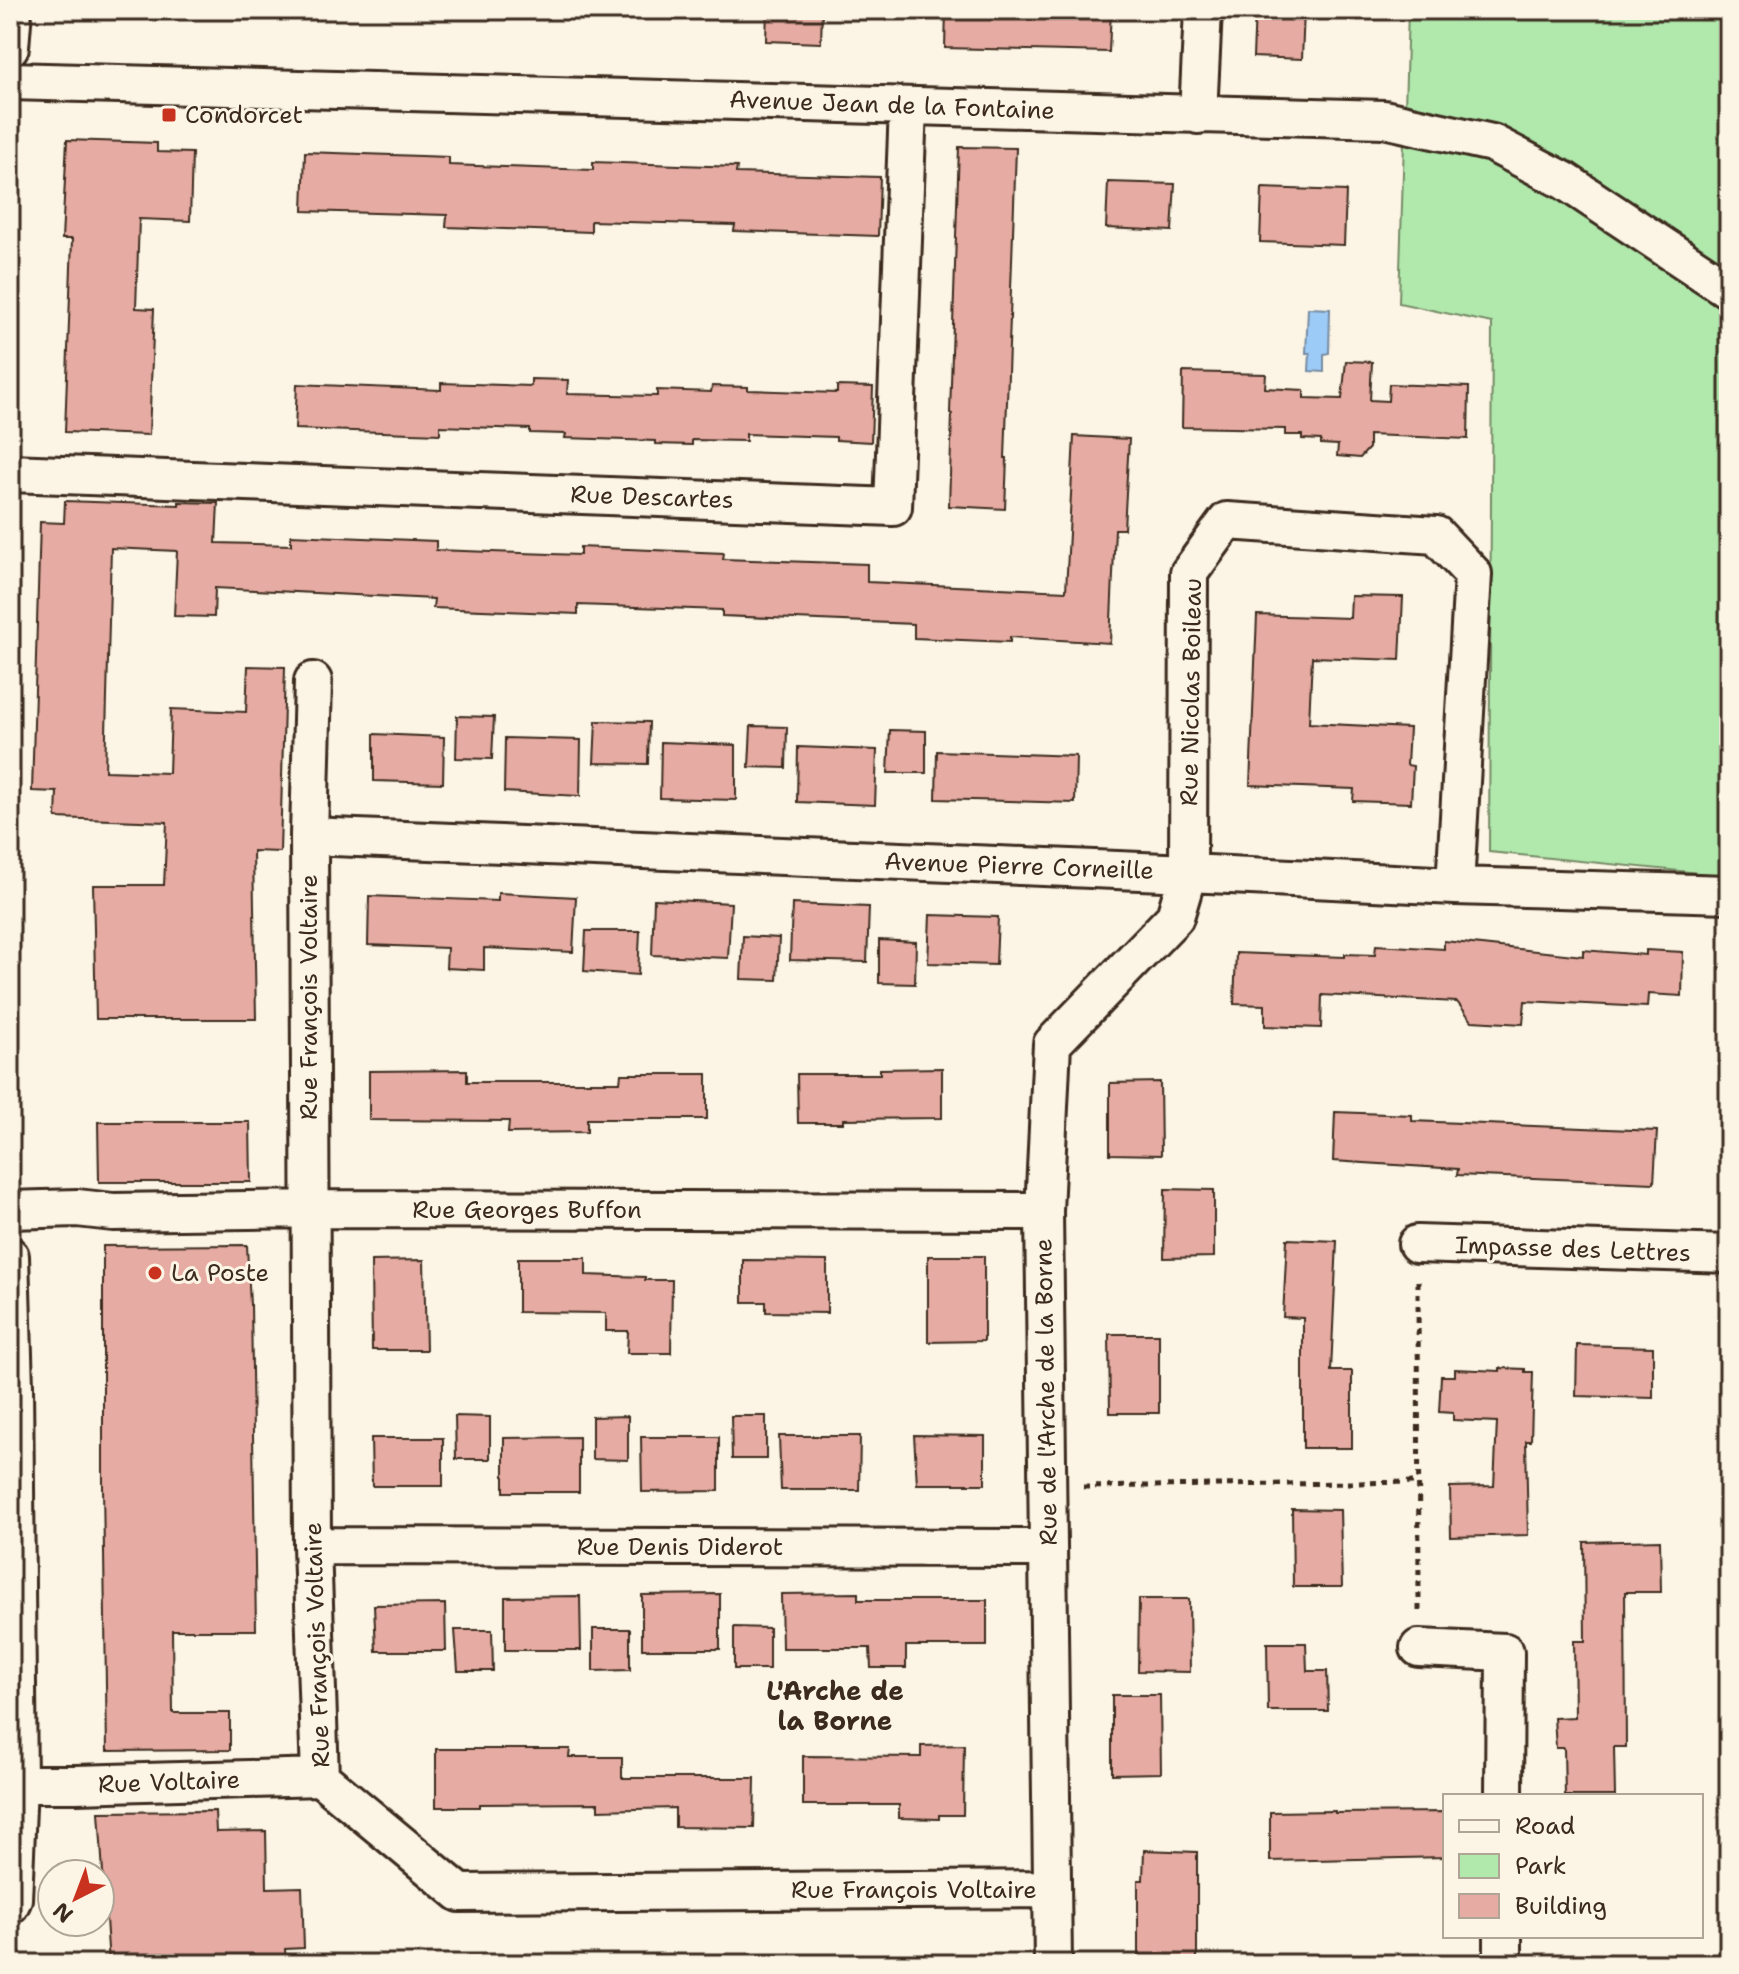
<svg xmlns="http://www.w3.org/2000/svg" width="1739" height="1974" viewBox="0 0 1739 1974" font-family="'Shantell Sans',sans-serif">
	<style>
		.green { fill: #b1e9ad; stroke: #768a66; stroke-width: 2 }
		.water { fill: #9dcbf8; stroke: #768ba1; stroke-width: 2 }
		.building { fill: #e6aca3; stroke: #3b2a1e; stroke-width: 2 }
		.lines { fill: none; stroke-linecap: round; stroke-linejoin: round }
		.minor-casing { stroke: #3b2a1e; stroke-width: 42 }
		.path { stroke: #3b2a1e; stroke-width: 5; stroke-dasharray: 6 6; stroke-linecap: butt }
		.minor { stroke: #fcf5e5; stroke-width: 36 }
		.poi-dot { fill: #c8321e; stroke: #fcf5e5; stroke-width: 3 }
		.labels { text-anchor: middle; stroke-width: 6; stroke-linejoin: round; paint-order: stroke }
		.street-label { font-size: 24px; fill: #3b2a1e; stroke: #fcf5e5 }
		.poi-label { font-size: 24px; fill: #3b2a1e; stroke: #fcf5e5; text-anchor: start }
		.neighbourhood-label { font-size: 26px; font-weight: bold; fill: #3b2a1e; stroke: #fcf5e5 }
	</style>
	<rect width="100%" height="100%" fill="#fcf5e5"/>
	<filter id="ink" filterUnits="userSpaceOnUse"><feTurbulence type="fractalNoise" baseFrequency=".0125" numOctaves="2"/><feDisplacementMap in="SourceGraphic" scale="16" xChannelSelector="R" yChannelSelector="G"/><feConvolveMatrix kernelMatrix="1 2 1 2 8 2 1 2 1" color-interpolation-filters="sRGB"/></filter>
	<g filter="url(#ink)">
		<!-- green -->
		<path class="green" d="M1408,10H1729V876L1489,852L1492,323L1399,303Z"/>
		<!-- water -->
		<path class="water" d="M1308,308L1330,309L1329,353L1324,354V372L1309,371L1310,353H1306Z"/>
		<!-- building -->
		<path class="building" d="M767,10H822L821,43L766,41Z
			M946,10H1111L1109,52L945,48Z
			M1255,10H1304L1302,59L1253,57Z
			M67,140L157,143V152L192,153L190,221L139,219L136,308L154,309L149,435L65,432L72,239H62Z
			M959,147L1016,148L1005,458H1007L1005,509L949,506L952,414L950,413Z
			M305,152L449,157V165L593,170V162L737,167L736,173L880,177L878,236L734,231L735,225L591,221V232L446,227L447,215L303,211Z
			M1108,182L1175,184L1172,231L1106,228Z
			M1262,188L1346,191L1344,245L1260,242Z
			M1346,361L1372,362L1370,400L1388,401L1389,384L1469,387L1468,439L1369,435V448L1360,458L1337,456L1338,445L1321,444V440L1302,439V435H1285V429L1182,427L1183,372L1266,374L1265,388L1304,390V398L1342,399Z
			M531,379L568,380L567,394L657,396V390L711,392L712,386L748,387V390L837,393V386L873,387L871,442L836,440V437L746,434V441L692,440V445L656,444V441L565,438L566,434L530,433V429L440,426V434L295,429L297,384L441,390V383L531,386Z
			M1074,436L1129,439L1124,529H1115L1110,643L1010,637V642L914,638V624L722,616V610L578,605V614L433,608L434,599L215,588L214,617L174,616L177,551L111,548L105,771L169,773L171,709L246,712L248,666L285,667L280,852L253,851L256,1019H96L93,885H164L167,822L56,818L57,792L32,791L40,522L64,523L65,501L179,505V502L218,503L216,543L291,545V535L436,541V550L580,555V547L724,553L723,559L867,564V582L1066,591Z
			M1351,596L1403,597L1400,660L1312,657L1309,723L1409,728L1407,765L1413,766L1411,803L1353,801L1354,789L1250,785L1257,615L1350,618Z
			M457,716L494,717L492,759L456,758Z
			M596,721L649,722L648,764L594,763Z
			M751,726L787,727L786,768L749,767Z
			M890,730L926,731V773H888Z
			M374,734L444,737L443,783L374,781Z
			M505,738L581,740L580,796L504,792Z
			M661,742L736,745V800L660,798Z
			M798,747L877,750L875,805L797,802Z
			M937,751L1076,756L1075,803L936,799Z
			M498,893L576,897L573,952L484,948V970L446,968L447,948L368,945L369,896L498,901Z
			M654,899L731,903L728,958L652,955Z
			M792,904L869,907L867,962L790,960Z
			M930,915L998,917L996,965L928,963Z
			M586,931H640L638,975L584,971Z
			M743,936L779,938L777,980L741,979Z
			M879,940L916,942L915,984L879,983Z
			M1444,941L1583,956V950L1646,955V950L1683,952L1682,996L1648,994L1647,1007L1525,1001L1523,1024L1472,1021L1457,1002L1322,995L1321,1028L1265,1026V1005L1234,1004L1236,953L1345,957V954L1375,955L1376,945L1444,949Z
			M942,1068V1118L843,1119V1123H798L797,1074H880V1069Z
			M467,1070V1082H620L621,1074H707V1119H587V1132L508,1133L509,1121L369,1120V1071Z
			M1160,1082L1161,1155L1110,1154V1083Z
			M1335,1112L1412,1115V1121L1657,1131L1654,1183L1457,1175L1458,1169L1333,1161Z
			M98,1122H250L251,1182H99Z
			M1165,1189L1214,1190V1257L1164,1258Z
			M1287,1239L1337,1241L1331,1371H1352V1448H1303V1318L1283,1317Z
			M247,1245L250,1305H251L256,1630H172L173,1713H230V1750L107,1751L103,1487V1246Z
			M928,1256H984V1341L928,1342Z
			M518,1258H586V1275L645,1277V1280H672L671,1353H627L628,1331H606V1313L518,1312Z
			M424,1260L426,1350H372L371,1261Z
			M743,1260L827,1261V1313L766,1312V1302H743Z
			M1109,1334H1159V1413H1110Z
			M1577,1345L1653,1347V1398L1576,1396Z
			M1500,1368L1525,1369V1372H1533L1531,1441H1526L1528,1535L1451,1537L1450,1487L1494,1486L1497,1422L1453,1420V1413L1439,1412L1441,1376H1455V1369L1500,1371Z
			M455,1416L490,1417V1459H456Z
			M628,1416V1460L592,1459V1417Z
			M731,1416H766V1459H732Z
			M914,1435L985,1436V1484H917Z
			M779,1436H860L859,1490H781Z
			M579,1437V1492H504V1438Z
			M641,1437H719V1491L642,1492Z
			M371,1438H443V1486H372Z
			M1292,1509L1340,1510L1342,1587H1293Z
			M1660,1540L1661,1592H1625L1626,1747H1614L1615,1796H1565L1564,1748H1556L1554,1718L1575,1717L1574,1641H1585L1584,1542Z
			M858,1593V1600H987V1646H906V1668H871L870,1648H782L781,1594Z
			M720,1594V1649H642V1595Z
			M580,1596L581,1650H505V1597Z
			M1139,1599H1189L1190,1672L1138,1671Z
			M445,1604L446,1651H376L374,1605Z
			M734,1627L769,1628V1669H734Z
			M593,1629H630V1670L593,1671Z
			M455,1630H492L493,1671H458Z
			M1267,1643H1306L1307,1671H1327L1328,1711H1268Z
			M1112,1695H1160L1161,1773L1112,1774Z
			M964,1745L963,1815H939V1819L899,1818V1805H803V1756L921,1757V1746Z
			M436,1749H570L569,1757H622V1778H755L754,1828L675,1827V1808L598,1810V1803L480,1804V1807H436Z
			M215,1811L216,1832L266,1831L267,1888L302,1887L304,1948L285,1949L286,1964H109L99,1812Z
			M1335,1811V1813L1444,1812L1445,1857L1270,1861V1812Z
			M1144,1850L1197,1852V1964H1138V1880H1143Z"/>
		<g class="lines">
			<!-- minor casing -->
			<g class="minor-casing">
				<path id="minor" d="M10,47L13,10
					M10,81L1384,119L1492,143L1565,181L1729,290
					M1198,115L1203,10
					M10,473L893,507L908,106
					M313,681L309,836L312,1546L320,1777L460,1893L1052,1889
					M309,836L1188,873L1455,886L1729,894
					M10,1210L77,1208L113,1212L310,1209L1044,1211
					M1417,1244L1729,1254
					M10,1256L14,1387L18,1784L13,1899L10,1905
					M312,1546L1048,1548
					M1419,1648L1505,1652L1504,1796
					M18,1784H76L320,1777
					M1053,1964L1044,1211L1052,1044L1175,917L1188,873L1189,573L1227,521L1436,535L1473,574L1455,886
					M1503,1964V1936"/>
			</g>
			<!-- path -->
			<path class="path" d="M1418,1281L1419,1611
				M1083,1487L1418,1482"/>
			<!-- minor -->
			<use href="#minor" class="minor"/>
		</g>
	</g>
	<!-- markers -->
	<g class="poi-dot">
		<rect x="161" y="107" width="16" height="16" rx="4"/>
		<circle cx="155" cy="1273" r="8"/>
	</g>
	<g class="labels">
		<!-- street labels -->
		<g class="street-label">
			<text transform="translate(892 105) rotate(2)" y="8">Avenue Jean de la Fontaine</text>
			<text transform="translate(652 497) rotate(2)" y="8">Rue Descartes</text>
			<text transform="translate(1191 692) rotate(-89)" y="8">Rue Nicolas Boileau</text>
			<text transform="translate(1019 866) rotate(2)" y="8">Avenue Pierre Corneille</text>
			<text transform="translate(309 997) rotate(-90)" y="8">Rue François Voltaire</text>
			<text x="527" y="1218">Rue Georges Buffon</text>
			<text transform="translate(1573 1249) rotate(2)" y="8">Impasse des Lettres</text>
			<text transform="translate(1046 1392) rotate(-91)" y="8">Rue de l'Arche de la Borne</text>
			<text x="680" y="1555">Rue Denis Diderot</text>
			<text transform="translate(317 1645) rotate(-92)" y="8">Rue François Voltaire</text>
			<text transform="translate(169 1782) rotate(-2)" y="8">Rue Voltaire</text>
			<text x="914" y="1898">Rue François Voltaire</text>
		</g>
		<!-- poi labels -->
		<g class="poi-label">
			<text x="185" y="123">Condorcet</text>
			<text x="171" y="1281">La Poste</text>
		</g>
		<!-- neighbourhood labels -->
		<g class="neighbourhood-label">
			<text x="835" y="1700">L'Arche de<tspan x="835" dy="30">la Borne</tspan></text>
		</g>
	</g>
	<!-- margin -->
	<rect width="1739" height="1974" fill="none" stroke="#fcf5e5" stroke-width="40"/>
	<rect x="20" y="20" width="1699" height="1934" fill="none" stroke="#3b2a1e" stroke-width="3" filter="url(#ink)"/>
	<!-- legend -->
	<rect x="1443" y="1794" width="260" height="144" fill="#fcf5e5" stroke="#afa495" stroke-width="2"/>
	<rect x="1459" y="1820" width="40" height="12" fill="#fcf5e5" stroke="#afa495" stroke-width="2"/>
	<text x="1515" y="1834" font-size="24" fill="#3b2a1e">Road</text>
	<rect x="1459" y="1854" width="40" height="24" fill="#b1e9ad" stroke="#afa495" stroke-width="2"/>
	<text x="1515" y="1874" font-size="24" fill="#3b2a1e">Park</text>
	<rect x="1459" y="1894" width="40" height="24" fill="#e6aca3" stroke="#afa495" stroke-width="2"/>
	<text x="1515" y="1914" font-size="24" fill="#3b2a1e">Building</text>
	<!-- north arrow -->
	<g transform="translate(76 1898) rotate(222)"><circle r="38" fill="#fcf5e5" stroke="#afa495" stroke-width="2"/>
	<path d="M0-6L14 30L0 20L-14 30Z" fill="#c8321e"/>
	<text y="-12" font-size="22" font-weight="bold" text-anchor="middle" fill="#3b2a1e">N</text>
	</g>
</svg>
